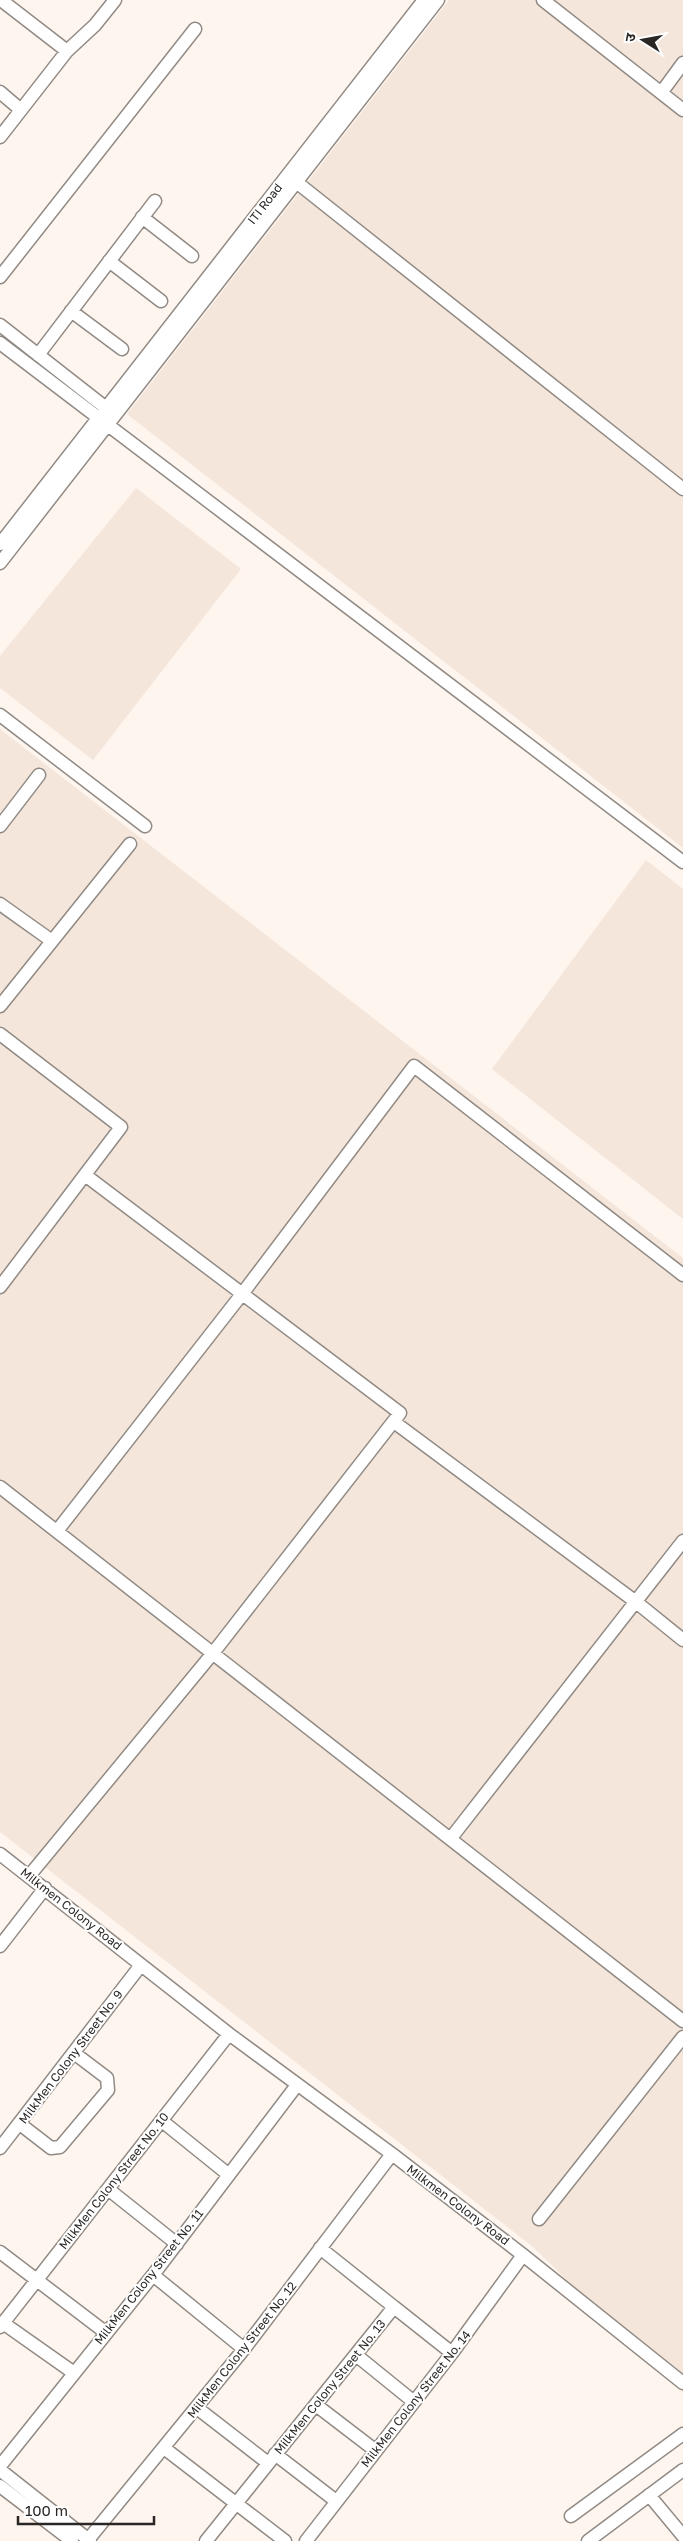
<svg xmlns="http://www.w3.org/2000/svg" width="683" height="2541" viewBox="0 0 683 2541" font-family="'Golos Text','Noto Sans Devanagari',sans-serif">
	<style>
		.built { fill: #f5e6db }
		.lines { fill: none; stroke-linecap: round; stroke-linejoin: round }
		.minor-casing { stroke: #918a84; stroke-width: 15 }
		.minor { stroke: #fff; stroke-width: 12 }
		.labels { text-anchor: middle; stroke-width: 4; stroke-linejoin: round; paint-order: stroke }
		.street-label { font-size: 12px; fill: #292624; stroke: #fff }
	</style>
	<rect width="100%" height="100%" fill="#fef5ef"/>
	<!-- built -->
	<path class="built" d="M449,0H683V848L127,414Z
		M136,488L241,569L93,760L0,688V656Z
		M0,729L683,1258V2393L533,2247L0,1832Z
		M646,860L683,889V1219L492,1069Z"/>
	<g class="lines">
		<!-- minor casing -->
		<g class="minor-casing">
			<path id="minor" d="M543,0L683,110
				M67,51L95,25L115,0
				M0,92L21,110L67,51L1,0
				M661,93L683,63
				M0,137L21,110
				M290,177L683,489
				M142,217L192,256
				M109,261L161,301
				M0,277L195,29
				M71,311L122,349
				M0,325L106,408
				M0,343L683,862
				M38,355L155,201
				M0,544L424,0
				M0,563L438,0
				M0,715L145,826
				M0,826L39,775
				M0,904L52,941
				M0,1006L130,844
				M0,1034L121,1127L0,1287
				M394,1422L636,1602L683,1640
				M0,1487L683,2021
				M57,1531L242,1294L414,1066L683,1275
				M451,1838L683,1541
				M0,1854L229,2034L392,2154L523,2255L683,2383
				M29,1876L213,1653L400,1413L85,1175
				M0,1946L45,1888
				M162,2121L229,2175
				M20,2124L51,2148L60,2147L108,2090L107,2078L74,2053
				M0,2148L141,1965
				M108,2189L177,2244
				M539,2219L683,2037
				M0,2252L105,2332
				M153,2275L244,2349
				M394,2307L452,2353
				M3,2323L74,2373
				M0,2327L229,2034
				M356,2355L414,2402
				M316,2405L376,2451
				M197,2408L268,2463
				M164,2448L285,2541
				M275,2454L336,2501
				M0,2466L153,2275L297,2085
				M0,2470L90,2541
				M0,2486L72,2541
				M649,2495L683,2536
				M571,2516L683,2434
				M87,2541L244,2349L392,2154
				M206,2541L394,2307L320,2248
				M306,2541L452,2353L523,2255
				M588,2541L683,2470"/>
		</g>
		<!-- minor -->
		<use href="#minor" class="minor"/>
	</g>
	<g class="labels">
		<!-- street labels -->
		<g class="street-label">
			<text transform="translate(265 204) rotate(-52)" y="4">ITI Road</text>
			<text transform="translate(71 1909) rotate(38)" y="4">Milkmen Colony Road</text>
			<text transform="translate(71 2057) rotate(-53)" y="4">MilkMen Colony Street No. 9</text>
			<text transform="translate(114 2181) rotate(-52)" y="4">MilkMen Colony Street No. 10</text>
			<text transform="translate(458 2205) rotate(37)" y="4">Milkmen Colony Road</text>
			<text transform="translate(149 2277) rotate(-52)" y="4">MilkMen Colony Street No. 11</text>
			<text transform="translate(242 2350) rotate(-52)" y="4">MilkMen Colony Street No. 12</text>
			<text transform="translate(330 2387) rotate(-51)" y="4">MilkMen Colony Street No. 13</text>
			<text transform="translate(416 2399) rotate(-52)" y="4">MilkMen Colony Street No. 14</text>
		</g>
	</g>
	<!-- north arrow -->
	<g transform="translate(643 40) rotate(281)" stroke="#ffffff" stroke-width="4" paint-order="stroke">
	<path d="M0-4L9 19L0 12L-9 19Z" fill="#292624"/>
	<text y="-8" font-size="14" font-weight="bold" text-anchor="middle" fill="#292624">उ</text>
	</g>
	<!-- scale -->
	<path d="M18 2516v8h136v-8" fill="none" stroke="#292624" stroke-width="2.5"/>
	<text x="25" y="2516" font-size="15" fill="#292624" stroke="#ffffff" stroke-width="4" paint-order="stroke">100 m</text>
</svg>
